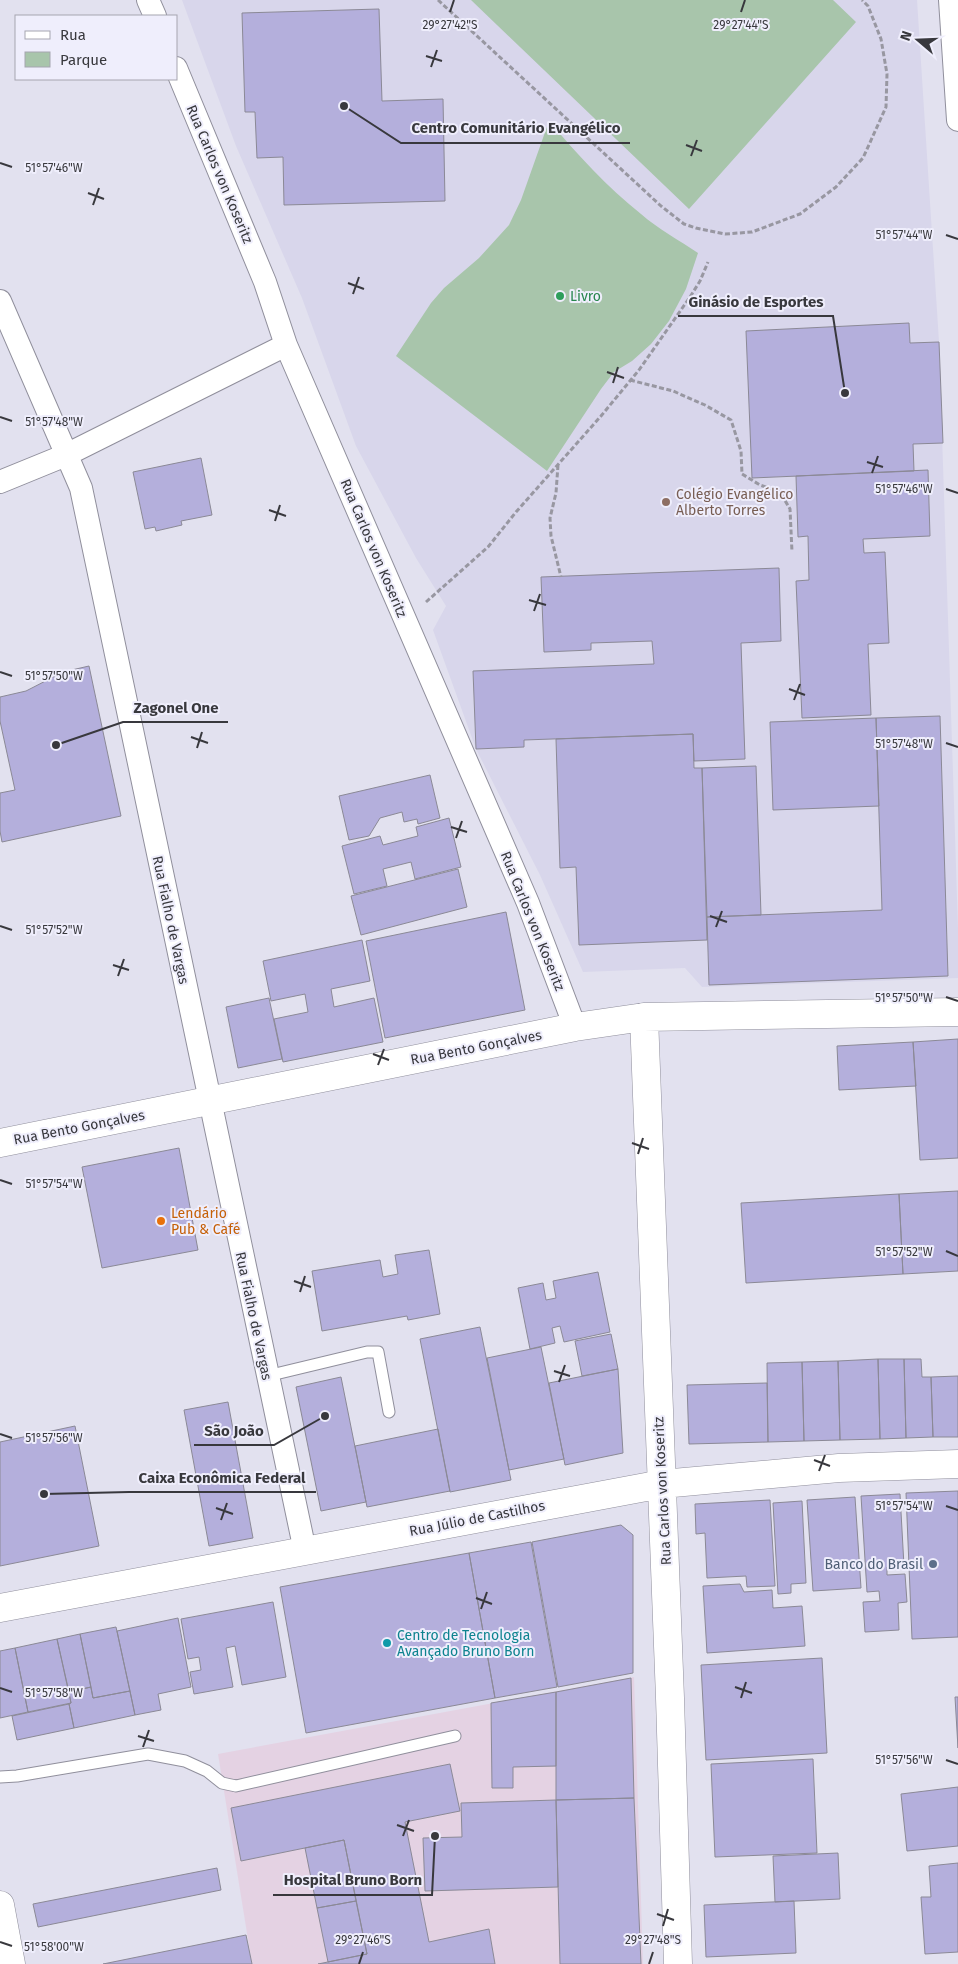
<svg xmlns="http://www.w3.org/2000/svg" width="958" height="1964" viewBox="0 0 958 1964" font-family="'Fira Sans',sans-serif">
	<style>
		.built { fill: #d8d6eb }
		.medical { fill: #e4d2e3 }
		.green { fill: #a8c5ab }
		.building { fill: #b4afdc; stroke: #8b8996 }
		.lines { fill: none; stroke-linecap: round; stroke-linejoin: round }
		.lane-casing { stroke: #908f9c; stroke-width: 13 }
		.street-casing { stroke: #908f9c; stroke-width: 24 }
		.secondary-casing { stroke: #908f9c; stroke-width: 29 }
		.path { stroke: #9897a1; stroke-width: 3; stroke-dasharray: 5 2.5; stroke-linecap: butt }
		.lane { stroke: #fff; stroke-width: 11 }
		.street { stroke: #fff; stroke-width: 22 }
		.secondary { stroke: #fff; stroke-width: 28 }
		.ticks { fill: none; stroke: #38383d; stroke-width: 2 }
		.leisure-dot { fill: #2e9e5b; stroke: #efeefc; stroke-width: 2 }
		.education-dot { fill: #8d6e63; stroke: #efeefc; stroke-width: 2 }
		.food-dot { fill: #e8710a; stroke: #efeefc; stroke-width: 2 }
		.service-dot { fill: #5c6f8a; stroke: #efeefc; stroke-width: 2 }
		.culture-dot { fill: #0f9aa8; stroke: #efeefc; stroke-width: 2 }
		.labels { text-anchor: middle; stroke-width: 4; stroke-linejoin: round; paint-order: stroke }
		.street-label { font-size: 14px; fill: #38383d; stroke: #efeefc }
		.leisure-label { font-size: 14px; fill: #27864d; stroke: #efeefc; text-anchor: start }
		.education-label { font-size: 14px; fill: #785e54; stroke: #efeefc; text-anchor: start }
		.food-label { font-size: 14px; fill: #c56008; stroke: #efeefc; text-anchor: start }
		.service-label { font-size: 14px; fill: #4e5e75; stroke: #efeefc; text-anchor: end }
		.culture-label { font-size: 14px; fill: #0d838f; stroke: #efeefc; text-anchor: start }
		.ticks-label { font-size: 12px; text-anchor: middle; fill: #38383d; stroke: #efeefc; stroke-width: 4; stroke-linejoin: round; paint-order: stroke }
		.leader { fill: none; stroke: #38383d; stroke-width: 2 }
		.callout-dot { fill: #38383d; stroke: #efeefc; stroke-width: 2 }
		.callout-label { font-size: 15px; text-anchor: middle; font-weight: bold; fill: #38383d; stroke: #efeefc; stroke-width: 4; stroke-linejoin: round; paint-order: stroke }
	</style>
	<rect width="100%" height="100%" fill="#e2e1ef"/>
	<!-- built -->
	<path class="built" d="M182,0H917L939,342L958,928V978L702,987L685,968L583,972L540,875L476,749L433,630L446,606L416,558L356,446L302,298L236,146Z"/>
	<!-- medical -->
	<path class="medical" d="M634,1677L643,1964H252L218,1754Z"/>
	<!-- green -->
	<path class="green" d="M471,0H833L856,22L689,209Z
		M549,121C577,154 607,187 641,214C658,229 679,240 698,253L686,289L669,321L651,344L632,361L614,372L601,389L547,471L396,356L431,303L444,288L479,258L509,225L521,200Z"/>
	<!-- building -->
	<path class="building" d="M379,9L382,101L443,99L445,201L284,205L283,157L257,158L255,112H245L242,13Z
		M909,323L910,343L939,342L943,443L913,444L914,471L752,478L746,331Z
		M201,458L212,515L181,521L182,525L156,531L155,527L145,529L133,472Z
		M928,470L930,536L863,539L864,553L885,552L889,643L868,644L871,715L802,718L796,581L809,580L808,536L798,537L796,476Z
		M779,568L781,641L741,643L745,759L694,761L693,734L524,740V747L476,749L473,671L654,664L652,641L591,643V650L544,652L541,577Z
		M89,666L121,816L2,842L0,831V793L15,790L0,721V697L26,691L63,672Z
		M940,716L948,976L709,985L707,917L882,910L876,718Z
		M876,718L879,806L773,810L770,722Z
		M693,734L694,768H702L707,940L579,945L576,867L560,868L556,739Z
		M756,766L761,915L707,917L702,768Z
		M430,775L440,818L418,824L417,819L404,822L402,812L380,818L369,836L349,840L339,796Z
		M449,818L461,867L415,879L411,862L383,869L387,886L354,894L342,846L380,836L383,845L418,836L416,827Z
		M458,869L467,907L361,935L351,896Z
		M506,912L525,1010L385,1038L366,941Z
		M362,940L370,981L331,989L334,1007L374,998L383,1042L283,1062L274,1019L308,1012L305,994L271,1001L263,961Z
		M269,998L282,1059L238,1068L226,1007Z
		M958,1039V1158L920,1160L913,1042Z
		M913,1042L916,1086L839,1090L837,1046Z
		M179,1148L198,1250L102,1268L82,1167Z
		M958,1191V1271L903,1274L899,1194Z
		M899,1194L903,1274L746,1283L741,1203Z
		M429,1250L440,1314L408,1320L407,1316L322,1331L312,1271L380,1260L383,1277L398,1274L395,1255Z
		M598,1272L610,1332L564,1342L560,1326L552,1328L555,1343L530,1349L518,1288L543,1283L546,1300L556,1298L553,1281Z
		M480,1327L511,1480L450,1492L420,1339Z
		M611,1334L618,1369L582,1376L575,1341Z
		M541,1347L564,1459L509,1470L487,1358Z
		M878,1359H904L906,1438L880,1439Z
		M878,1359L880,1439L840,1440L838,1361Z
		M904,1359H921L922,1377H931L933,1437L906,1438Z
		M838,1361L840,1440L804,1441L802,1362Z
		M802,1362L804,1441L768,1442L767,1363Z
		M618,1369L623,1453L565,1465L549,1383Z
		M958,1376V1437H933L931,1377Z
		M341,1377L366,1502L321,1511L296,1387Z
		M767,1383L768,1442L689,1444L687,1385Z
		M228,1402L253,1538L209,1546L184,1410Z
		M75,1426L99,1546L0,1566V1442Z
		M438,1429L450,1491L367,1507L355,1446Z
		M958,1491V1637L912,1639L906,1493Z
		M900,1494L904,1566L887,1567V1575L905,1574L907,1602L898,1603L899,1630L865,1632L863,1602L880,1601L879,1591L867,1592L861,1496Z
		M855,1497L861,1588L813,1591L807,1500Z
		M770,1500L775,1586L747,1587L746,1576L707,1578L705,1533L696,1534L695,1504Z
		M802,1501L806,1583L791,1584V1593L778,1594L773,1503Z
		M621,1525L633,1535V1673L558,1687L532,1542Z
		M531,1542L557,1687L495,1698L469,1553Z
		M469,1553L495,1698L306,1733L280,1587Z
		M740,1584L744,1592L772,1590L773,1608L802,1606L805,1646L707,1653L703,1586Z
		M273,1602L286,1677L242,1685L235,1646L226,1648L233,1687L194,1694L190,1672L201,1670L199,1657L188,1659L181,1619Z
		M178,1618L191,1687L158,1694L161,1710L135,1715L117,1631Z
		M116,1627L130,1691L93,1698L80,1634Z
		M80,1634L91,1687L69,1692L57,1639Z
		M57,1639L71,1703L28,1712L15,1648Z
		M15,1648L28,1712L0,1718V1651Z
		M822,1658L827,1753L706,1760L701,1665Z
		M631,1678L634,1798L556,1800V1692Z
		M91,1687L93,1698L130,1691L135,1715L74,1728L69,1704L71,1703L69,1692Z
		M556,1692V1766L513,1767V1788H492L491,1703Z
		M955,1697H958V1748Z
		M69,1704L74,1728L17,1740L12,1716Z
		M813,1759L817,1853L715,1857L711,1764Z
		M450,1764L460,1811L405,1822L429,1942L489,1929L495,1964H318L367,1954L344,1840L241,1861L231,1808Z
		M958,1787V1846L907,1851L901,1794Z
		M634,1798L641,1964H560L556,1800Z
		M556,1800L558,1887L425,1891L423,1838L462,1837L461,1803Z
		M344,1840L356,1901L317,1908L305,1848Z
		M838,1853L840,1899L775,1902L773,1856Z
		M958,1863V1952L925,1954L921,1897H931L929,1866Z
		M217,1868L221,1890L38,1927L33,1904Z
		M356,1901L367,1954L328,1962L317,1908Z
		M794,1901L796,1953L706,1957L704,1905Z
		M246,1935L252,1964H103Z"/>
	<g class="lines">
		<!-- lane casing -->
		<g class="lane-casing">
			<path id="lane" d="M267,1376L367,1352H378L389,1412
				M0,1777L17,1776L148,1754L185,1761L207,1771L222,1783L236,1786L455,1736"/>
		</g>
		<!-- street casing -->
		<g class="street-casing">
			<path id="street" d="M148,0L155,16
				M950,0L958,120
				M176,68L265,282L286,345L528,903L575,1027
				M0,301L81,488L305,1551
				M0,482L66,455L286,345"/>
		</g>
		<!-- secondary casing -->
		<g class="secondary-casing">
			<path id="secondary" d="M644,1017L670,1698L678,1964
				M0,1143L575,1027L644,1017L958,1012
				M0,1608L662,1484L839,1468L958,1464
				M0,1905L11,1964"/>
		</g>
		<!-- path -->
		<path class="path" d="M438,0L661,206L684,224L696,228L725,234L752,232L800,214L836,187L863,158L886,107L887,74L881,39L868,6L862,0
			M630,380L673,391L705,405L731,420L741,451L742,474L760,485L780,492L790,509L792,552
			M558,465L556,493L550,518L551,536L561,577
			M426,602L488,547L516,512L601,416L639,370L690,297L700,281L708,262"/>
		<!-- lane -->
		<use href="#lane" class="lane"/>
		<!-- street -->
		<use href="#street" class="street"/>
		<!-- secondary -->
		<use href="#secondary" class="secondary"/>
	</g>
	<!-- ticks -->
	<path class="ticks" d="M450,12L454,0M741,12L745,0M426,56L442,61M431,67L437,50M686,145L702,151M691,156L697,140M0,163L12,167M88,193L104,199M93,205L99,188M946,235L958,239M348,283L364,289M353,294L359,277M607,372L624,378M613,383L618,367M0,417L12,421M867,462L883,467M872,473L878,456M946,489L958,493M269,510L286,516M275,521L280,505M529,600L546,605M534,611L540,594M0,672L12,676M789,689L805,695M794,700L800,684M191,737L208,743M946,743L958,747M197,748L202,732M451,827L467,832M456,838L462,821M710,916L727,922M0,926L12,930M716,927L722,911M113,965L129,970M118,976L124,959M946,997L958,1001M373,1054L389,1060M378,1065L384,1049M632,1143L649,1149M638,1154L643,1138M0,1180L12,1184M946,1251L958,1256M294,1281L311,1287M300,1292L305,1276M554,1371L570,1376M559,1382L565,1365M0,1434L12,1438M814,1460L830,1466M819,1471L825,1455M946,1506L958,1510M216,1508L233,1514M221,1520L227,1503M476,1598L492,1604M481,1609L487,1592M735,1687L752,1693M0,1688L12,1692M741,1698L746,1682M138,1736L154,1741M143,1747L149,1730M946,1760L958,1764M397,1825L414,1831M403,1836L409,1820M657,1914L674,1920M663,1926L668,1909M0,1942L12,1946M359,1964L363,1952M649,1964L653,1952"/>
	<!-- markers -->
	<circle class="leisure-dot" cx="560" cy="296" r="5"/>
	<circle class="education-dot" cx="666" cy="502" r="5"/>
	<circle class="food-dot" cx="161" cy="1221" r="5"/>
	<circle class="service-dot" cx="933" cy="1564" r="5"/>
	<circle class="culture-dot" cx="387" cy="1643" r="5"/>
	<g class="labels">
		<!-- street labels -->
		<g class="street-label">
			<text transform="translate(220 174) rotate(67)" y="5">Rua Carlos von Koseritz</text>
			<text transform="translate(374 548) rotate(67)" y="5">Rua Carlos von Koseritz</text>
			<text transform="translate(171 920) rotate(78)" y="5">Rua Fialho de Vargas</text>
			<text transform="translate(533 921) rotate(68)" y="5">Rua Carlos von Koseritz</text>
			<text transform="translate(476 1047) rotate(-11)" y="5">Rua Bento Gonçalves</text>
			<text transform="translate(79 1127) rotate(-11)" y="5">Rua Bento Gonçalves</text>
			<text transform="translate(254 1316) rotate(78)" y="5">Rua Fialho de Vargas</text>
			<text transform="translate(662 1491) rotate(-93)" y="5">Rua Carlos von Koseritz</text>
			<text transform="translate(477 1518) rotate(-11)" y="5">Rua Júlio de Castilhos</text>
		</g>
		<!-- leisure labels -->
		<g class="leisure-label">
			<text x="570" y="301">Livro</text>
		</g>
		<!-- education labels -->
		<g class="education-label">
			<text x="676" y="499">Colégio Evangélico<tspan x="676" dy="16">Alberto Torres</tspan></text>
		</g>
		<!-- food labels -->
		<g class="food-label">
			<text x="171" y="1218">Lendário<tspan x="171" dy="16">Pub &amp; Café</tspan></text>
		</g>
		<!-- service labels -->
		<g class="service-label">
			<text x="923" y="1569">Banco do Brasil</text>
		</g>
		<!-- culture labels -->
		<g class="culture-label">
			<text x="397" y="1640">Centro de Tecnologia<tspan x="397" dy="16">Avançado Bruno Born</tspan></text>
		</g>
	</g>
	<g class="ticks-label">
		<text x="450" y="29">29°27'42"S</text>
		<text x="741" y="29">29°27'44"S</text>
		<text x="54" y="172">51°57'46"W</text>
		<text x="904" y="239">51°57'44"W</text>
		<text x="54" y="426">51°57'48"W</text>
		<text x="904" y="493">51°57'46"W</text>
		<text x="54" y="680">51°57'50"W</text>
		<text x="904" y="748">51°57'48"W</text>
		<text x="54" y="934">51°57'52"W</text>
		<text x="904" y="1002">51°57'50"W</text>
		<text x="54" y="1188">51°57'54"W</text>
		<text x="904" y="1256">51°57'52"W</text>
		<text x="54" y="1442">51°57'56"W</text>
		<text x="904" y="1510">51°57'54"W</text>
		<text x="54" y="1697">51°57'58"W</text>
		<text x="904" y="1764">51°57'56"W</text>
		<text x="363" y="1944">29°27'46"S</text>
		<text x="653" y="1944">29°27'48"S</text>
		<text x="54" y="1951">51°58'00"W</text>
	</g>
	<!-- callouts -->
	<path class="leader" d="M344 106L401 143H630M845 393L833 316H678M56 745L123 722H228M325 1416L274 1445H194M44 1494L129 1492H316M435 1836L432 1895H273"/>
	<g class="callout-dot">
		<circle cx="344" cy="106" r="5"/>
		<circle cx="845" cy="393" r="5"/>
		<circle cx="56" cy="745" r="5"/>
		<circle cx="325" cy="1416" r="5"/>
		<circle cx="44" cy="1494" r="5"/>
		<circle cx="435" cy="1836" r="5"/>
	</g>
	<g class="callout-label">
		<text x="516" y="133">Centro Comunitário Evangélico</text>
		<text x="756" y="307">Ginásio de Esportes</text>
		<text x="176" y="713">Zagonel One</text>
		<text x="234" y="1436">São João</text>
		<text x="222" y="1483">Caixa Econômica Federal</text>
		<text x="353" y="1885">Hospital Bruno Born</text>
	</g>
	<!-- legend -->
	<rect x="15" y="15" width="162" height="65" fill="#efeefc" stroke="#a6a5b0"/>
	<rect x="25" y="31" width="25" height="8" fill="#ffffff" stroke="#a6a5b0"/>
	<text x="60" y="40" font-size="15" fill="#38383d">Rua</text>
	<rect x="25" y="52" width="25" height="15" fill="#a8c5ab" stroke="#a6a5b0"/>
	<text x="60" y="65" font-size="15" fill="#38383d">Parque</text>
	<!-- north arrow -->
	<g transform="translate(918 40) rotate(289)" stroke="#efeefc" stroke-width="4" paint-order="stroke">
	<path d="M0-4L9 19L0 12L-9 19Z" fill="#38383d"/>
	<text y="-8" font-size="14" font-weight="bold" text-anchor="middle" fill="#38383d">N</text>
	</g>
</svg>
